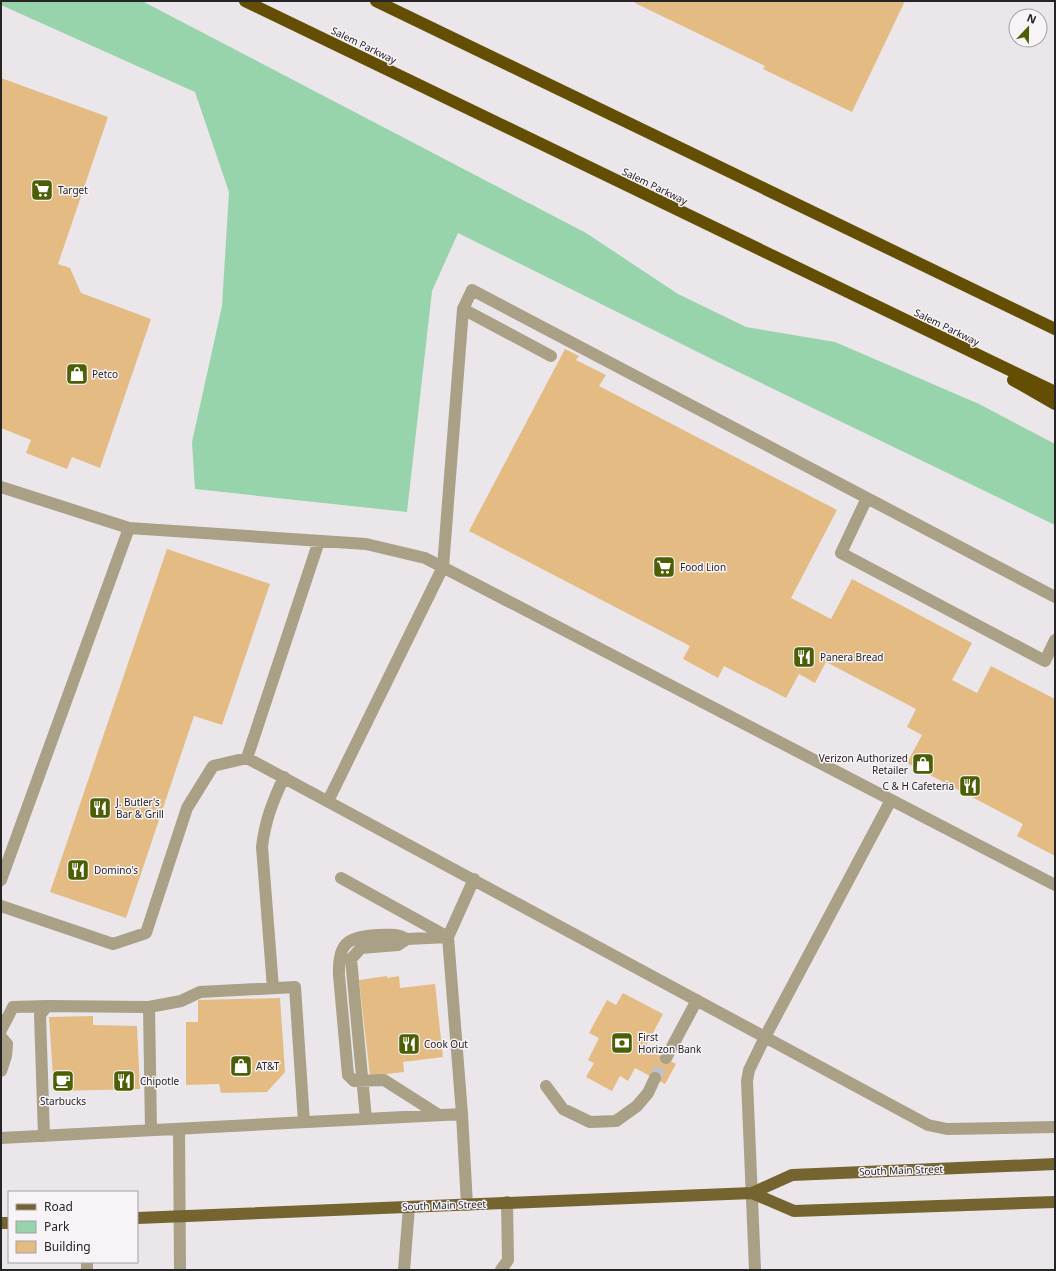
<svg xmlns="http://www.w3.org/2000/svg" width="1056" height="1271" viewBox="0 0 1056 1271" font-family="'Noto Sans',sans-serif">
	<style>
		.green { fill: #97d3ab }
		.building { fill: #e4bc83 }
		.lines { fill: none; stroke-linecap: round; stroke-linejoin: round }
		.minor-tunnel { stroke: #c3bfc3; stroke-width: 12; stroke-dasharray: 12 6; stroke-linecap: butt }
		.minor { stroke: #aaa085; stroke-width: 12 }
		.major { stroke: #766430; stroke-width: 12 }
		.highway { stroke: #644e04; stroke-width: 12 }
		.labels { text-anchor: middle; stroke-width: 3; stroke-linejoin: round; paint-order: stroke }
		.street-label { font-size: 10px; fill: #262526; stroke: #f7f3f7 }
		.poi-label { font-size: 10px; fill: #262526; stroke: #f7f3f7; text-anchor: start }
	</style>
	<rect width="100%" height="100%" fill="#eae6ea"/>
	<!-- green -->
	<path class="green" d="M1,1H142L586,233L678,294L746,327L835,342L979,404L1055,444V525L726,366L458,233L432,291L407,512L195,489L192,442L222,306L229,192L195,92L1,5Z"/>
	<!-- building -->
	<path class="building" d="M636,1H905L852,112L763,69L765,66L635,3Z
		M1,78L108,117L58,264L70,268L81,293L151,319L100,468L72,457L67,469L26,453L31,440L1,428Z
		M565,349L579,356L576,360L606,375L599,386L837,510L791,598L831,619L852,579L972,643L952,680L977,693L991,666L1055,699V856L1017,836L1023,824L907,763L922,735L907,727L916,709L826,662L815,683L799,674L786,698L724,666L718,678L683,659L690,646L469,531Z
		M167,549L270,584L222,725L194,716L126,918L50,892Z
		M387,976V978L399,976L400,988L435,984L443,1057L403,1062L404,1072L370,1076L359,980Z
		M623,993L663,1014L645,1048L676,1064L665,1084L635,1068L628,1081L620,1076L612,1091L586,1077L594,1063L588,1060L599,1038L589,1033L607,1000L616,1005Z
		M280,998L285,1072L267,1092L221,1093L219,1084L186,1085V1022H198V1000Z
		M93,1016V1025L137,1026L140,1089L54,1091L49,1017Z"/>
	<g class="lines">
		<!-- minor-tunnel -->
		<path class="minor-tunnel" d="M655,1078L666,1058"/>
		<!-- minor -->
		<path class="minor" d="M463,309L551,356
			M1,487L129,528L366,544L425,558L1055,885
			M1055,597L867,498L841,553L1045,661L1055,640
			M247,758L319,541
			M328,801L443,567L463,309L472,290L867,498
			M341,878L448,937
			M1,880L129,528
			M1,906L113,944L146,933L187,808L213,766L247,758L928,1125L947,1129L1055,1127
			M407,939C395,933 390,935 377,935C346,937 338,944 339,975L348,1075L354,1081L384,1080L439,1115
			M273,988L262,847C265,820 273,801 284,777
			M149,1007L181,1001L200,992L295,987L304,1122
			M1,1030L13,1007L47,1006
			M1,1037L7,1044L6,1056L1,1071
			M666,1058L697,1000
			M546,1086L563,1109L590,1122L616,1121L637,1106L648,1093L655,1078
			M462,1114L448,937L474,879
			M366,1119L351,959L361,948L398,945L407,939L448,937
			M179,1129L180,1270
			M44,1136L40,1015L47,1006L149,1007L151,1130
			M1,1138L462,1114L467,1205
			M87,1270V1262
			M404,1270L409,1207
			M501,1270L508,1260L507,1202
			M755,1270L747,1081L749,1070L765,1037L891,800"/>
		<!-- major -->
		<path class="major" d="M752,1193L794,1211L1055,1202
			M137,1218L752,1193L792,1175L1055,1164
			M1,1223H9"/>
		<!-- highway -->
		<path class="highway" d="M245,1L1055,392
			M376,1L1055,329
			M1013,380L1055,404"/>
	</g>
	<!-- icons -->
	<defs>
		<g id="supermarket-square" transform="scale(1.15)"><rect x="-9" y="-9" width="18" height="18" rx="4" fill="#4c5f05" stroke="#f7f3f7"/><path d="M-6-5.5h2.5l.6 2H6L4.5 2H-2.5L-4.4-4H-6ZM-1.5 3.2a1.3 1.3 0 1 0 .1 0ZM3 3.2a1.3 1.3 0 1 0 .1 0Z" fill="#fff"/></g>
		<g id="shop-square" transform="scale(1.15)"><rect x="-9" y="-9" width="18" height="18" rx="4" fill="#4c5f05" stroke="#f7f3f7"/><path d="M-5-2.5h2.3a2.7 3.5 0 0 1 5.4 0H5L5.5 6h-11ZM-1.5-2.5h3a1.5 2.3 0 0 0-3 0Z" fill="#fff"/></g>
		<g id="restaurant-square" transform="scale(1.15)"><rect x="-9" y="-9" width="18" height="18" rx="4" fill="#4c5f05" stroke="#f7f3f7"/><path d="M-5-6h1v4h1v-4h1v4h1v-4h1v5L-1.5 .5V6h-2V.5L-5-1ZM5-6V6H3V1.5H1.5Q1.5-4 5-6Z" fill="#fff"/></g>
		<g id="bank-square" transform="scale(1.15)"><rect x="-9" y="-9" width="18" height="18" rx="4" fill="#4c5f05" stroke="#f7f3f7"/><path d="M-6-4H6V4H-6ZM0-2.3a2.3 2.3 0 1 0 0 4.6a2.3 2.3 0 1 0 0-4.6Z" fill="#fff"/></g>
		<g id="cafe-square" transform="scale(1.15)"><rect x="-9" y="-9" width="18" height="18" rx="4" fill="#4c5f05" stroke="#f7f3f7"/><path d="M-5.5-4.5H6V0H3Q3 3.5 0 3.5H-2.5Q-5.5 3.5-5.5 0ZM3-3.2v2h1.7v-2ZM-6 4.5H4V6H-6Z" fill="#fff"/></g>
	</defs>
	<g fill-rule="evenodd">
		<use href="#supermarket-square" x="42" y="190"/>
		<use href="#shop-square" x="77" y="374"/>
		<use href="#supermarket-square" x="664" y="567"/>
		<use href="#restaurant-square" x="804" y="657"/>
		<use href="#shop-square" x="923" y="764"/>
		<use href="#restaurant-square" x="970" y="786"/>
		<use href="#restaurant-square" x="100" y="808"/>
		<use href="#restaurant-square" x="78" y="870"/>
		<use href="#bank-square" x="622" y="1043"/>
		<use href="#restaurant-square" x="409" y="1044"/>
		<use href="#shop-square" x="241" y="1066"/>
		<use href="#cafe-square" x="63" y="1081"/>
		<use href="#restaurant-square" x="124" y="1081"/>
	</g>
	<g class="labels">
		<!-- street labels -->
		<g class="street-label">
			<text transform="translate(364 45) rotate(26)" y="4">Salem Parkway</text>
			<text transform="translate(655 186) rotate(26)" y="4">Salem Parkway</text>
			<text transform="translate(947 327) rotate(26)" y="4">Salem Parkway</text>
			<text transform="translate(901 1170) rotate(-2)" y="4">South Main Street</text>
			<text transform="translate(444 1205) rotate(-2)" y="4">South Main Street</text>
		</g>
		<!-- poi labels -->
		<g class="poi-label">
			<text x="58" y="194">Target</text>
			<text x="92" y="378">Petco</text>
			<text x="680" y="571">Food Lion</text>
			<text x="820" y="661">Panera Bread</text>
			<text x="908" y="762" text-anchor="end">Verizon Authorized<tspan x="908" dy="12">Retailer</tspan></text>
			<text x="954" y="790" text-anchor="end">C &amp; H Cafeteria</text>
			<text x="116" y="806">J. Butler's<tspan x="116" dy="12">Bar &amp; Grill</tspan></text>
			<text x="94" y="874">Domino's</text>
			<text x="638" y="1041">First<tspan x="638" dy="12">Horizon Bank</tspan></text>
			<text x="424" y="1048">Cook Out</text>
			<text x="256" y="1070">AT&amp;T</text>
			<text x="140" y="1085">Chipotle</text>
			<text x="63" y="1105" text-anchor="middle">Starbucks</text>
		</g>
	</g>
	<!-- border -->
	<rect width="1056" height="1271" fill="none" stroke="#262526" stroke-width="4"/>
	<!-- legend -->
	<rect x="8" y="1191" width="130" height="72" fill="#f7f3f7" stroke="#a3a1a3"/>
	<rect x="16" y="1204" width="20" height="6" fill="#766430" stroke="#a3a1a3"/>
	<text x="44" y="1211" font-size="12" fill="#262526">Road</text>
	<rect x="16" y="1221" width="20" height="12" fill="#97d3ab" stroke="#a3a1a3"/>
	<text x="44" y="1231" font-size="12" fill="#262526">Park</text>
	<rect x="16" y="1241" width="20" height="12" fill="#e4bc83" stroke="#a3a1a3"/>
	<text x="44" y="1251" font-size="12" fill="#262526">Building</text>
	<!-- north arrow -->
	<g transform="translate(1028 28) rotate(22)"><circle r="19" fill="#f7f3f7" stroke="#a3a1a3"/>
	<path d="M0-3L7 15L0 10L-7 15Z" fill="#4c5f05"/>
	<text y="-6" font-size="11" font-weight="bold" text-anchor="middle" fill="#262526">N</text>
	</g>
</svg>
